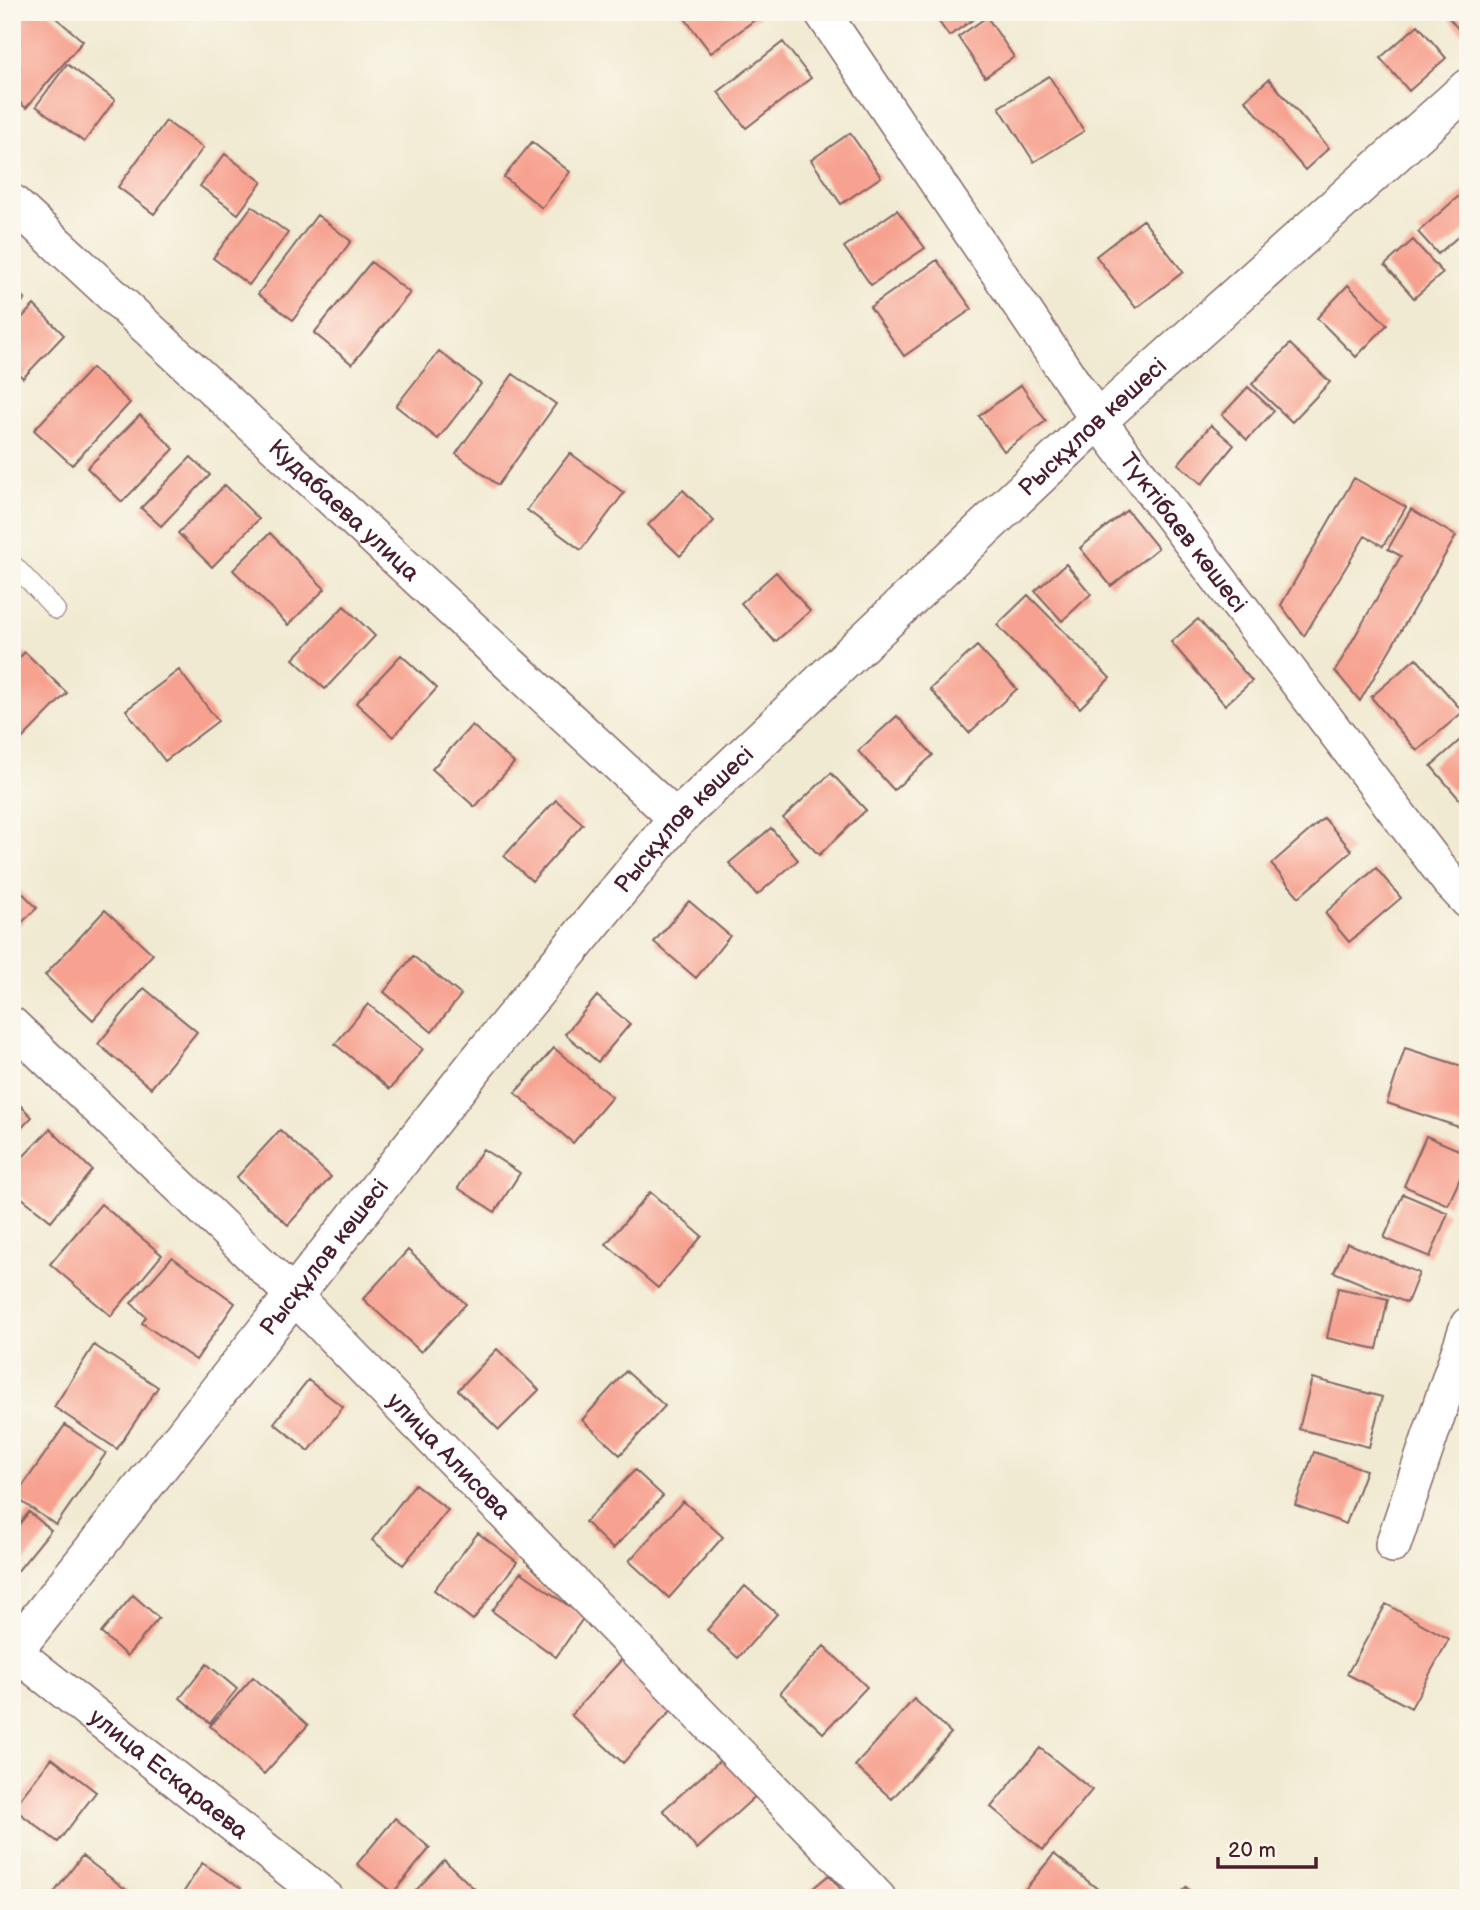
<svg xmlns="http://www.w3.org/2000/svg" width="1480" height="1910" viewBox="0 0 1480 1910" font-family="'Balsamiq Sans',sans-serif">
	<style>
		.building { fill: #f7a290 }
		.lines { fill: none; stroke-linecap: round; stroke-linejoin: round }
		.service-casing { stroke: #846665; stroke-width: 20 }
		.minor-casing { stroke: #846665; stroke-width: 38 }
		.tertiary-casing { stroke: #846665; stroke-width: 41 }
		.service { stroke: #fff; stroke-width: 18 }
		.minor { stroke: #fff; stroke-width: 35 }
		.tertiary { stroke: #fff; stroke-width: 38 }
		.labels { text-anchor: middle; stroke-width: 6; stroke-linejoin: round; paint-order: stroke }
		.street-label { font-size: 24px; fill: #4a1f2b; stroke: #fbf7ec }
	</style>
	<rect width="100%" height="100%" fill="#fbf7ec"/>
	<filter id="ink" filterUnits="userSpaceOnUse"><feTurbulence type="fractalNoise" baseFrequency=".0143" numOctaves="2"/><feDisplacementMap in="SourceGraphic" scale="14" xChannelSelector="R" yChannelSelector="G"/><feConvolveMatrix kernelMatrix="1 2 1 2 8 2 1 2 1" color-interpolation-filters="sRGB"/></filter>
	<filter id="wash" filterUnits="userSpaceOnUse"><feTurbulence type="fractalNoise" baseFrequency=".00686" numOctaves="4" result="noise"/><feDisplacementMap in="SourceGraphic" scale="28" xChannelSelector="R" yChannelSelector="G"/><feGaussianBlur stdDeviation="1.57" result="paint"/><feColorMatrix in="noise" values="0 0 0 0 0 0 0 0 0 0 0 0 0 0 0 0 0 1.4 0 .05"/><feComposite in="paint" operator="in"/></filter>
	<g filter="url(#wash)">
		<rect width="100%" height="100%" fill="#f1ead2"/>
		<g id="blocks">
			<!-- building -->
			<path class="building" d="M22,12H49L83,41L26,108L12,96V24Z
				M680,12H765L711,53Z
				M932,12H984L949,36Z
				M1444,12H1468V34L1464,36Z
				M987,17L1014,57L985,77L958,37Z
				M1418,25L1446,58L1409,91L1380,58Z
				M783,42L811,78L746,128L718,92Z
				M67,64L115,100L84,142L36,106Z
				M1049,76L1084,131L1034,162L999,107Z
				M1269,79L1329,148L1305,170L1245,100Z
				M166,121L203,148L154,214L118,187Z
				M850,133L881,177L841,204L811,160Z
				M532,142L570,172L542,208L504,177Z
				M225,154L262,182L238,214L200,186Z
				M1468,188V228L1438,254L1418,232Z
				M252,206L288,233L249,285L213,258Z
				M897,210L925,248L871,285L844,247Z
				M317,215L351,241L293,320L258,294Z
				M1143,220L1183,272L1136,308L1096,256Z
				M1413,240L1443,273L1414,298L1385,265Z
				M937,260L972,309L904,356L870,307Z
				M371,262L410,293L352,364L314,333Z
				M1348,285L1387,325L1356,357L1317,318Z
				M12,287L25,299L12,313Z
				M34,305L64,335L23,378L12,368V328Z
				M1290,344L1330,382L1292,422L1252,384Z
				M439,351L481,384L438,439L396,406Z
				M92,368L130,403L72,465L34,430Z
				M513,374L556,404L498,485L456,454Z
				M1021,385L1046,421L1004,451L979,416Z
				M1248,387L1274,411L1247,440L1222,415Z
				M140,415L174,449L122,502L87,468Z
				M1211,425L1234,445L1202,484L1178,464Z
				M570,453L624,493L581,550L527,510Z
				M191,457L210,475L161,526L141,508Z
				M1354,478L1406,507L1383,546L1365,536L1304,636L1281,605Z
				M225,485L259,519L212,567L178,533Z
				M683,490L714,521L680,556L648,525Z
				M1411,509L1456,536L1360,701L1335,671L1401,556L1388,549Z
				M1127,510L1158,548L1111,586L1080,548Z
				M270,533L325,589L288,625L233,570Z
				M1066,564L1091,594L1062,621L1035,591Z
				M776,572L810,611L775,642L741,603Z
				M1028,595L1110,678L1080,708L997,625Z
				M344,606L375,636L325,689L293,659Z
				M1198,619L1252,681L1225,705L1171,642Z
				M977,646L1017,689L969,733L930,689Z
				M25,652L67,693L12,749V665Z
				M401,655L437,688L393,737L356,703Z
				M1416,658L1463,712L1417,751L1371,697Z
				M179,670L218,721L165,761L126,710Z
				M897,716L933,755L894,790L858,751Z
				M472,725L514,763L475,807L432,769Z
				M1468,733V795L1461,801L1431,766Z
				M831,773L866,810L819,855L783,818Z
				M556,800L583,824L532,881L504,856Z
				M1324,818L1352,851L1299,897L1271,864Z
				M771,828L798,860L757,895L729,863Z
				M1376,868L1401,898L1349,942L1325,913Z
				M12,882L37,908L12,932Z
				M689,901L730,936L696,978L654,942Z
				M105,910L153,954L93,1020L45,975Z
				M413,956L461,995L432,1032L384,992Z
				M144,988L197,1032L151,1088L98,1044Z
				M597,996L630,1024L598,1062L565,1034Z
				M368,1004L423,1049L390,1089L335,1044Z
				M554,1048L612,1097L573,1143L515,1093Z
				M1405,1048L1468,1068V1130L1387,1103Z
				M12,1097L32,1117L12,1138Z
				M50,1129L92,1170L51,1221L12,1190L18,1181L12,1175V1168Z
				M280,1130L331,1177L288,1225L236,1178Z
				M1426,1136L1468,1154V1161L1448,1205L1404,1186Z
				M483,1149L520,1173L495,1212L458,1188Z
				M650,1192L702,1236L658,1288L606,1244Z
				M1403,1194L1448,1213L1430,1257L1384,1238Z
				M101,1204L162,1255L111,1316L50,1264Z
				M1347,1243L1419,1273L1407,1303L1334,1272Z
				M408,1250L466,1304L421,1352L363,1299Z
				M172,1257L235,1303L196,1360L142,1323L146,1317L131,1303Z
				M1338,1288L1388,1299L1377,1349L1327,1338Z
				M94,1345L158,1387L117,1449L54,1407Z
				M497,1349L539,1390L499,1430L458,1390Z
				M626,1371L665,1406L620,1455L582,1420Z
				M1312,1378L1382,1397L1369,1447L1299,1429Z
				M308,1380L343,1407L309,1451L274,1423Z
				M65,1425L106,1453L56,1525L15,1497Z
				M1314,1452L1366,1470L1346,1524L1295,1505Z
				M635,1470L663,1496L613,1549L585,1522Z
				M415,1484L448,1510L403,1565L372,1540Z
				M683,1501L723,1537L669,1598L629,1561Z
				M29,1512L51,1530L12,1578V1533Z
				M478,1533L517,1562L473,1620L434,1590Z
				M521,1572L584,1617L556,1657L492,1611Z
				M745,1586L777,1614L738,1658L707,1630Z
				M133,1595L159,1618L127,1656L101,1633Z
				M1386,1604L1449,1639L1411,1708L1347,1674Z
				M824,1646L867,1687L823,1733L780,1693Z
				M624,1657L676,1705L623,1763L571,1715Z
				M207,1664L237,1689L210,1723L180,1698Z
				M253,1677L308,1725L264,1774L210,1726Z
				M914,1699L951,1733L892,1799L855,1766Z
				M1040,1748L1092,1790L1043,1850L991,1807Z
				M725,1756L758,1794L697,1849L663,1810Z
				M52,1758L96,1792L58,1842L13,1808Z
				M395,1818L430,1848L393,1893L357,1864Z
				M1054,1854L1100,1891L1094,1898H1018Z
				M82,1856L137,1898H50Z
				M444,1860L484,1898H409Z
				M202,1863L241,1888L235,1898H180Z
				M829,1875L848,1898H801Z
				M1186,1887L1197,1898H1175Z"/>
		</g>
	</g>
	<g filter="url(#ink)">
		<use href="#blocks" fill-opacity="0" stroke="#846665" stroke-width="2"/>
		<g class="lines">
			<!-- service casing -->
			<g class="service-casing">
				<path id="service" d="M12,563L56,610"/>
			</g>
			<!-- minor casing -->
			<g class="minor-casing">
				<g id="minor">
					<path id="s1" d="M822,12L1098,420L1449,881L1468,901"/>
					<path id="s2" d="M12,202L677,819"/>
					<path id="s3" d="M12,1025L293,1295L878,1898"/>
					<path d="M1393,1545L1468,1325"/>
					<path id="s4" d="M12,1650L326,1898"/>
				</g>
			</g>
			<!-- tertiary casing -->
			<g class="tertiary-casing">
				<g id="tertiary">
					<path id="s5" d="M12,1653L477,1063L677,819L1098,420L1468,88"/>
				</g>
			</g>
			<!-- service -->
			<use href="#service" class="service"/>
			<!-- minor -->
			<use href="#minor" class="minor"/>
			<!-- tertiary -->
			<use href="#tertiary" class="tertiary"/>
		</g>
	</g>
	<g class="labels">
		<!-- street labels -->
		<g class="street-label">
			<text dy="8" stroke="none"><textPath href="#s5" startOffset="1638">Рысқұлов көшесі</textPath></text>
			<text dy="8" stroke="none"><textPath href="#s2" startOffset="453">Кудабаева улица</textPath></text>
			<text dy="8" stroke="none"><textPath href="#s1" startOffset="634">Түктібаев көшесі</textPath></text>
			<text dy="8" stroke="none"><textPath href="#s5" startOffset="1071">Рысқұлов көшесі</textPath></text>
			<text dy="8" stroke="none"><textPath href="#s5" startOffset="504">Рысқұлов көшесі</textPath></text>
			<text dy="8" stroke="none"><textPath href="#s3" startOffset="614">улица Алисова</textPath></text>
			<text dy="8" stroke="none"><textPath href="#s4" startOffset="200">улица Ескараева</textPath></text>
		</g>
	</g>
	<!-- margin -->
	<rect width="1480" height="1910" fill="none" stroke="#fbf7ec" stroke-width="42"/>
	<!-- scale -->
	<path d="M1218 1857v10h98v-10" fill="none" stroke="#4a1f2b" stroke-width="3.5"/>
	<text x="1228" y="1857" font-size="21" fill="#4a1f2b" stroke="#fbf7ec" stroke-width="5" paint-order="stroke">20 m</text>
</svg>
